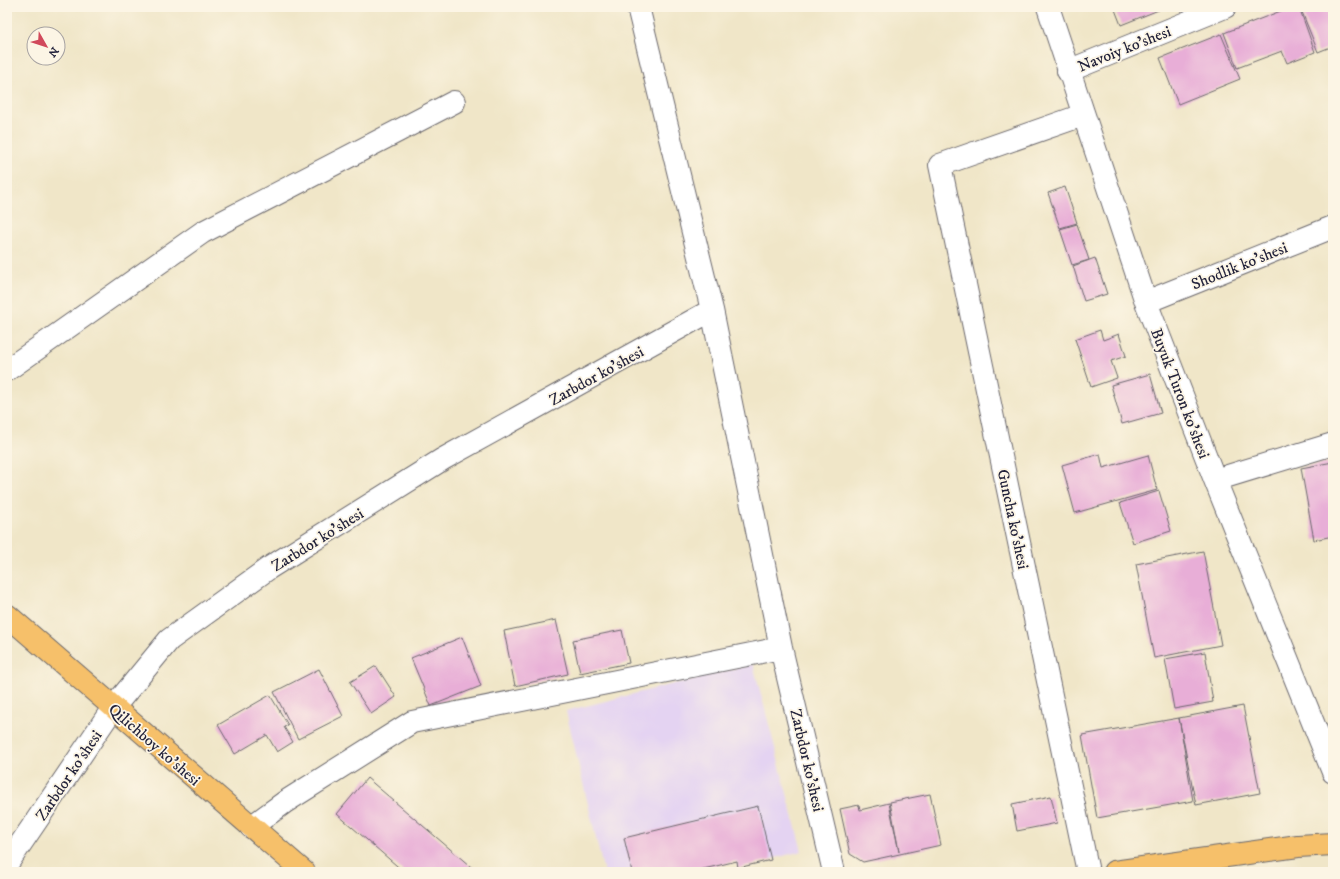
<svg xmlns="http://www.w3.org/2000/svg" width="1340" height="879" viewBox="0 0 1340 879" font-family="'IM FELL DW Pica',serif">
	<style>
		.built { fill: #e4d3f2 }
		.building { fill: #e8aed7 }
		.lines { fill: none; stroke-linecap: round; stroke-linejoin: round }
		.minor-casing { stroke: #6a676c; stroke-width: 24 }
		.major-casing { stroke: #6a676c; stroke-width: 24 }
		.minor { stroke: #fff; stroke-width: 22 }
		.major { stroke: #f6c06b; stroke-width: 22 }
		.labels { text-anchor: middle; stroke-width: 3.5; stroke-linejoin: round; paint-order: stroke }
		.street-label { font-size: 16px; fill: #22223b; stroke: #fcf5e5 }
	</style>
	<rect width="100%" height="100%" fill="#fcf5e5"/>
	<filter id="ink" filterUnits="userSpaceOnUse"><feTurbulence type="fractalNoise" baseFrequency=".025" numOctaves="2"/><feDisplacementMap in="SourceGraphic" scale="8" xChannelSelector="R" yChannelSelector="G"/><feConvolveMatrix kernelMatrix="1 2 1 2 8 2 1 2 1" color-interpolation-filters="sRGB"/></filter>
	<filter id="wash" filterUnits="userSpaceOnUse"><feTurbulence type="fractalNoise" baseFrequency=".012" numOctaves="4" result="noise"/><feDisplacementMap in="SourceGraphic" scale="16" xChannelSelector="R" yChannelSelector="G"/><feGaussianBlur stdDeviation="0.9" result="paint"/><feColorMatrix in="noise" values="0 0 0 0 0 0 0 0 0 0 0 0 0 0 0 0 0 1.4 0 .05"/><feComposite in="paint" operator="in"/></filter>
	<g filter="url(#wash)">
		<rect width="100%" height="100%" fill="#f0e6c8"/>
		<!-- built -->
		<path class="built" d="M753,664L802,851L738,868L736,861L691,872H604L566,711Z"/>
		<g id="blocks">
			<!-- building -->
			<path class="building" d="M1114,7H1166L1121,25Z
				M1291,7H1299L1315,52L1287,63L1282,51L1237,68L1224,33Z
				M1300,7H1333V46L1318,52Z
				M1221,34L1240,79L1178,104L1160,58Z
				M1065,187L1077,223L1060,228L1048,193Z
				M1077,224L1089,260L1072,265L1060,229Z
				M1095,258L1107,294L1084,301L1073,266Z
				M1100,330L1103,340L1119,334L1126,356L1111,361L1117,378L1091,387L1075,339Z
				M1150,374L1161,413L1122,424L1111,385Z
				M1100,454L1103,468L1148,455L1157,490L1075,513L1062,465Z
				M1333,462V536L1314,540L1301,468Z
				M1159,491L1171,531L1133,543L1120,503Z
				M1203,551L1221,645L1154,658L1136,564Z
				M556,620L568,674L515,686L504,631Z
				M622,630L629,663L580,673L573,640Z
				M462,637L481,686L431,706L411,658Z
				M1205,652L1213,702L1174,709L1165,659Z
				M376,666L396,697L371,714L350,682Z
				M319,669L343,716L298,739L274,692Z
				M270,695L288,725L284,727L293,742L277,752L267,735L235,754L218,725Z
				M1243,706L1260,793L1196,805L1179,718Z
				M1179,718L1193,801L1097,818L1082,735Z
				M367,778L477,872H404L337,814Z
				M930,794L941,845L863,862L850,854L840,809L859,805L860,810L889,803L899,852L890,802Z
				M1051,796L1057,823L1017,831L1012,804Z
				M758,806L771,860L738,868L737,861L691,872H632L624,838Z"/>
		</g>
	</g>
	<g filter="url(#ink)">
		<use href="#blocks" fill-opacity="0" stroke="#6a676c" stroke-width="1"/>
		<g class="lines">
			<!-- minor casing -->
			<g class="minor-casing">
				<path id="minor" d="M638,7L712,310L781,648L834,872
					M1048,7L1146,302L1215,480L1333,772
					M1068,71L1225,7
					M1083,115L940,165L1088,872
					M1146,302L1333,227
					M7,370L203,232L454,102
					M1215,480L1333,444
					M251,827L285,802L412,722L781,648
					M7,864L113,708L169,640L269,568L443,459L712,310"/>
			</g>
			<!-- major casing -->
			<g class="major-casing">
				<path id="major" d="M7,615L304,872
					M1114,872L1298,846L1333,844"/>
			</g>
			<!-- minor -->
			<use href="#minor" class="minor"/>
			<!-- major -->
			<use href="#major" class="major"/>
		</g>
	</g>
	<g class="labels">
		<!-- street labels -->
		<g class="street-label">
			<text transform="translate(1124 48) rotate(-22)" y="6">Navoiy ko'shesi</text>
			<text transform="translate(1239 265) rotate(-22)" y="6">Shodlik ko'shesi</text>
			<text transform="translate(596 375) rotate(-29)" y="6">Zarbdor ko'shesi</text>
			<text transform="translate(1181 393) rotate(69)" y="6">Buyuk Turon ko'shesi</text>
			<text transform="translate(1014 519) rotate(78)" y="6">Guncha ko'shesi</text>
			<text transform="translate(317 539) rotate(-32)" y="6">Zarbdor ko'shesi</text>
			<text transform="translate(155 744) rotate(41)" y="6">Qilichboy ko'shesi</text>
			<text transform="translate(808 760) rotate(77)" y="6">Zarbdor ko'shesi</text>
			<text transform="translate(68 775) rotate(-56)" y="6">Zarbdor ko'shesi</text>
		</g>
	</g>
	<!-- margin -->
	<rect width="1340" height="879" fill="none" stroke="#fcf5e5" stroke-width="24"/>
	<!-- north arrow -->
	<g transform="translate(46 46) rotate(129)"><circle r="19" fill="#fcf5e5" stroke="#a5a1a1"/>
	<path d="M0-3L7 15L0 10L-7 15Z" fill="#d1495b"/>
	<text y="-6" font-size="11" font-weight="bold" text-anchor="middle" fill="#22223b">N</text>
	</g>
</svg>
